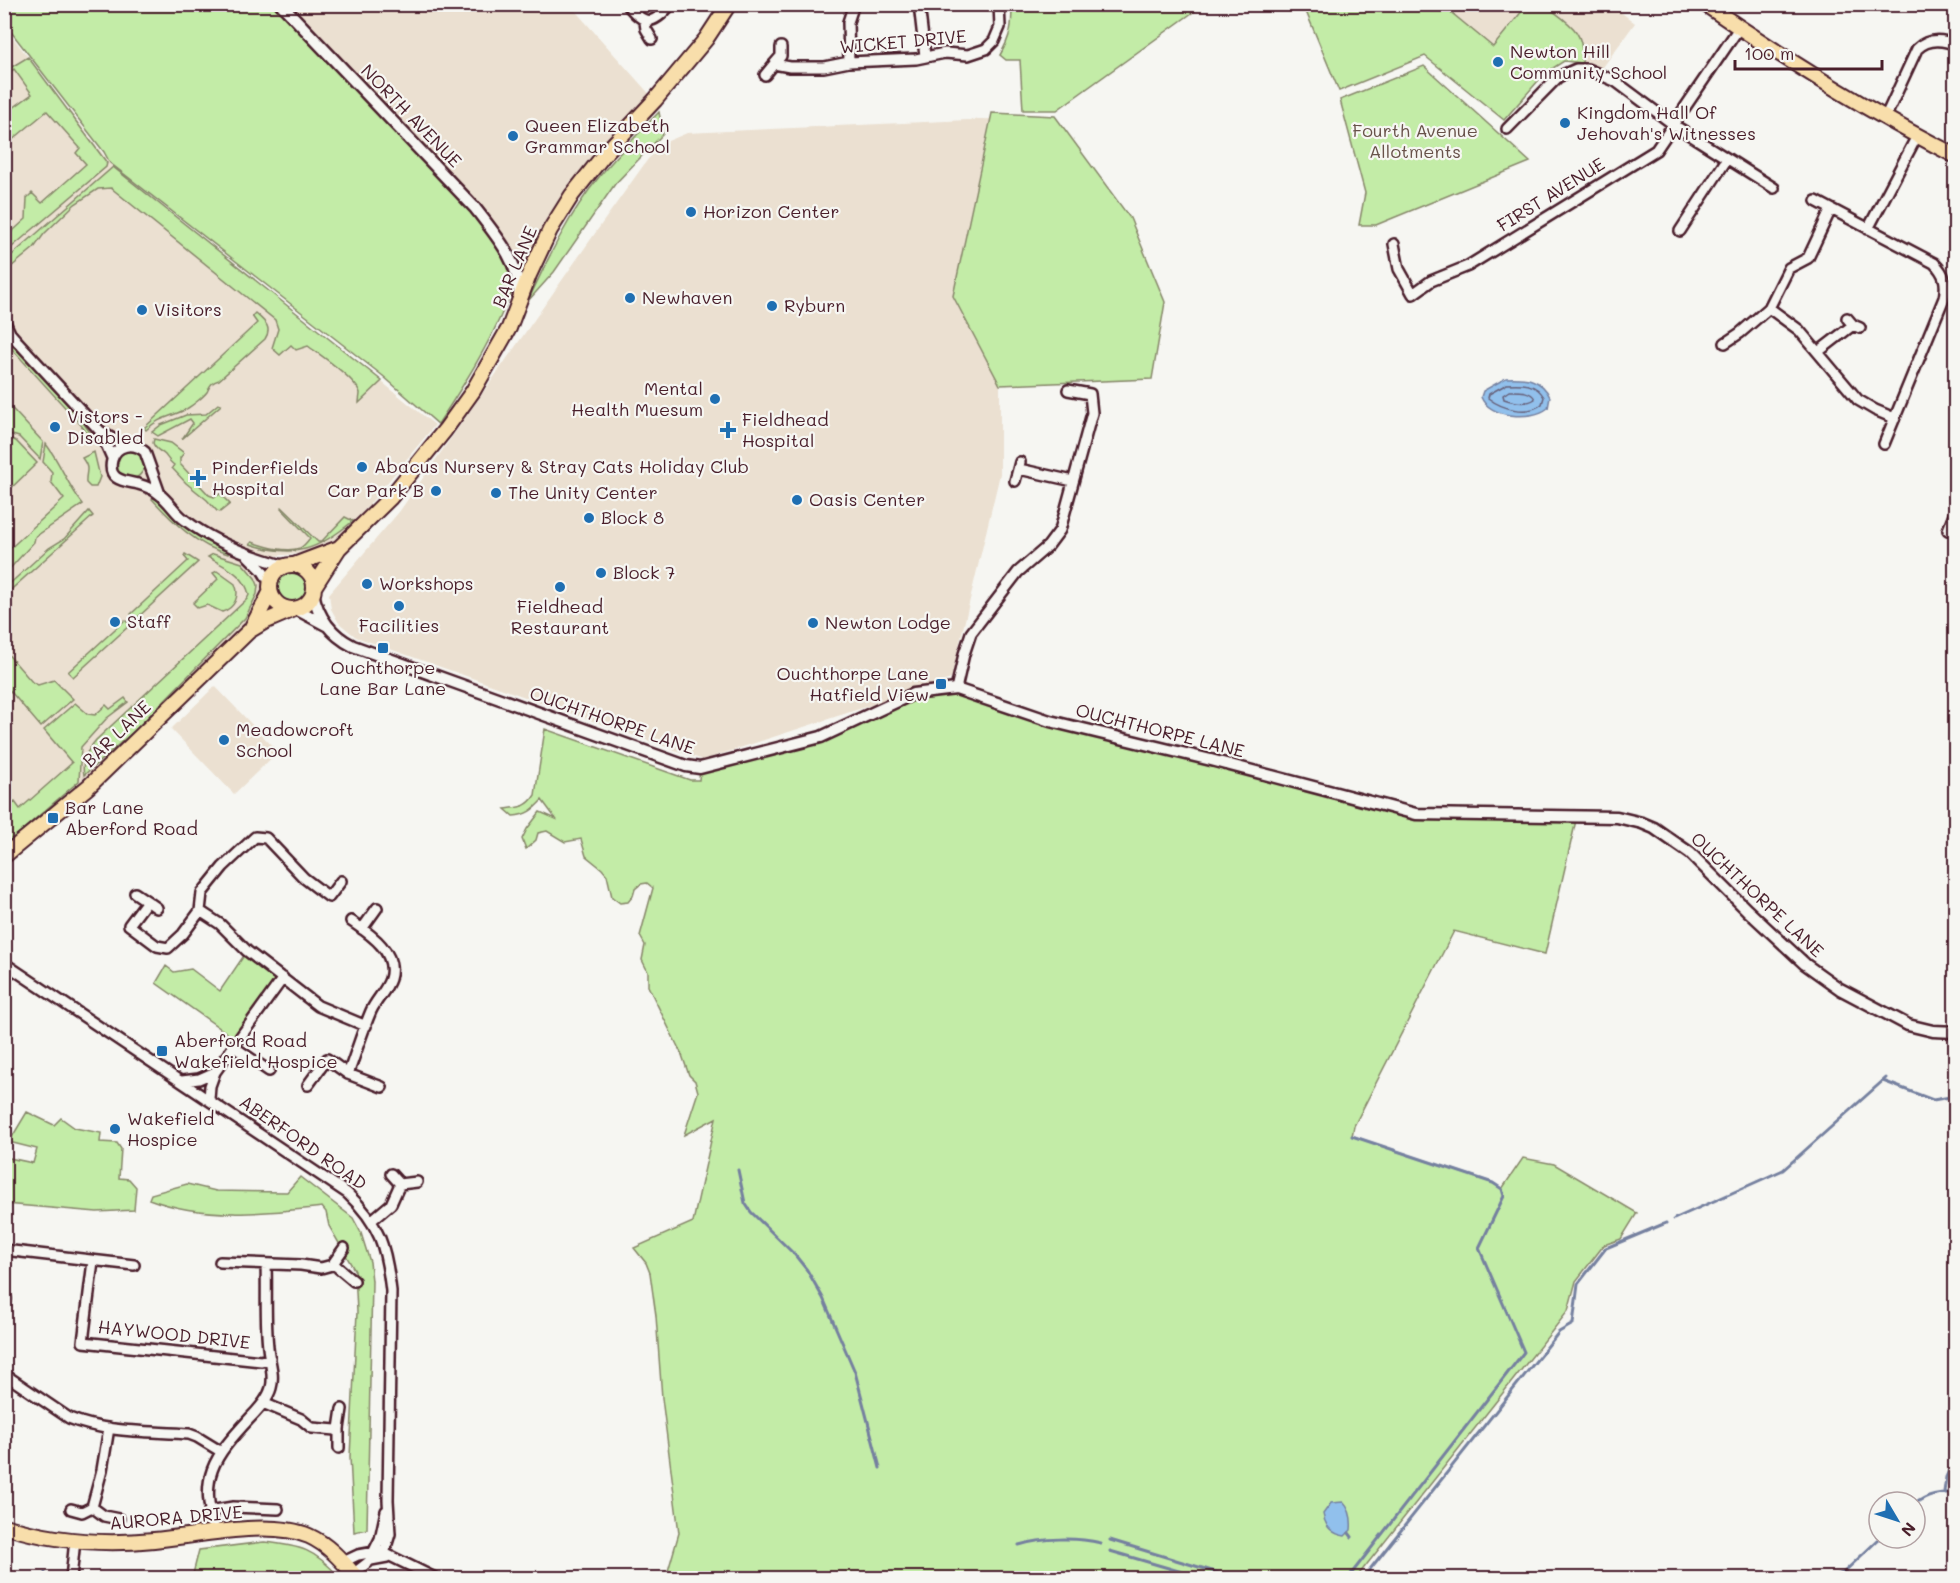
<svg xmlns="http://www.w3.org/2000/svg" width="1960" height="1583" viewBox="0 0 1960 1583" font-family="Mali,sans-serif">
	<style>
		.built { fill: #ebe0d1 }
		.green { fill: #c3eca7; stroke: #868669; stroke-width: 1.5 }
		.water { fill: #91c0ec; stroke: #75809f; stroke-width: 1.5 }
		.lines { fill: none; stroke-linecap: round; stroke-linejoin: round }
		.shore { stroke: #665f78; stroke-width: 1.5 }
		.stream { stroke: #75809f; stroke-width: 3 }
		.minor-casing { stroke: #4a1f2b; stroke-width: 14 }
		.tertiary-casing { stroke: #4a1f2b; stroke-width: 15 }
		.primary-casing { stroke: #4a1f2b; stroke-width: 18 }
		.minor { stroke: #f6f6f2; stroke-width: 9 }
		.tertiary { stroke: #f6f6f2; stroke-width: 10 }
		.primary { stroke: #f8deab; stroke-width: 14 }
		.poi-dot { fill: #1f6fb2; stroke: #f6f6f2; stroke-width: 2 }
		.labels { text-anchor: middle; stroke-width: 4.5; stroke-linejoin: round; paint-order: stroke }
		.street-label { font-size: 18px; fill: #4a1f2b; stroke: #f6f6f2 }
		.poi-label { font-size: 18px; fill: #4a1f2b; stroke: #f6f6f2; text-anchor: start }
		.park-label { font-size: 18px; fill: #68524a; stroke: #f6f6f2 }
	</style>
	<rect width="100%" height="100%" fill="#f6f6f2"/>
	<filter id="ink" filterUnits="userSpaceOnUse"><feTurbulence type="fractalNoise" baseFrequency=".0167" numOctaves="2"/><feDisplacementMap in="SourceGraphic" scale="12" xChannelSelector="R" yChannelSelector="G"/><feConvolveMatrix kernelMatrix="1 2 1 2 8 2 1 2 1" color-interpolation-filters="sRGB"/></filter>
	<g filter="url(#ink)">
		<!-- built -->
		<path class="built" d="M1314,4H1610L1635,23L1601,70L1582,63L1564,61L1545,73L1504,120L1425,56L1339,91L1305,9Z
			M288,5H570L653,98L602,144L547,220L533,252L523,255L511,252L480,205Z
			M4,26L113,167L230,259L435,425L348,530L324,547L308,553L273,556L261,581L262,590L257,609L252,616L144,728L5,845Z
			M990,119L953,296L1000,385V474L951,679L703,760L356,637L339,623L331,609L329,594L399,512L603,222L648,159L668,141L687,133Z
			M215,686L278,752L234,794L171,729Z"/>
		<!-- green -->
		<path class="green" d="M1314,4L1442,5L1493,47L1527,5H1545C1569,24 1585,29 1582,63L1564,61L1545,73L1504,120L1425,56L1339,91L1305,9Z
			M5,5H273L481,222C491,237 514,264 514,282C514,289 509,298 506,304C488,347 463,386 438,424L383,376L110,163L104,152L5,24Z
			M1012,5V4L1203,5L1057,110H1023L1020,60H1006L1000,55C1011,36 1012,26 1012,5Z
			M28,57L107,163L106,167L5,253V238L26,219L27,198L32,193L42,203L86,164L76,153L80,148L47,111L5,146V114L32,94L14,69L5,76V71Z
			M1424,66L1530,162L1376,225H1359L1365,193L1340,100Z
			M659,112L663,134L615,184L554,272L528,301C548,258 569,214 599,177C618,154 639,133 659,112Z
			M992,113L1055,116L1130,218L1165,302L1152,379L1000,385L953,296Z
			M113,167L382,381L359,403C359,399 360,397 360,393C356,379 320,355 308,346L296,350L291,345L280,355L272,348L278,329L275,320L111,188L98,189L75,204L44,234L34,248L5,272V261Z
			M255,313C264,321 273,327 265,339L219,380C211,382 210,386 207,392C203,397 193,405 188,408C173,417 160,416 146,430L144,428L257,323L252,316Z
			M14,345L79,417L97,442L94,443L81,425L12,349Z
			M4,400L43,442L40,459L19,437L5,433Z
			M218,404L221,405L182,439L193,423L190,419L158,436L152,432L161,425L186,415L206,414Z
			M6,437L16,441L37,463L5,494L4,438Z
			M154,439L171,443L184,453L180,458V464L209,495L214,497L220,494L230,504L220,512L217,511L207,500L186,483L172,468L174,465C170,462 168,459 165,455C160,450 156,451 153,443Z
			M46,444C61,464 68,486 83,504L35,537L34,542L5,574V553L64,499L51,482L52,472L43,462Z
			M116 465a14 14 0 1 1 28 0a14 14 0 1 1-28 0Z
			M94,452L100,477L96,487H90L86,483C85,471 91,470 82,458Z
			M154,497C178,520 198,538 229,552L228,554C197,546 173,522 152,499Z
			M282,507L318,542H321L345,517L353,521C318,550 295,559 250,544L252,542C265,546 285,553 300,548C304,546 307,542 310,538L281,508Z
			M89,511L93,516L5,595V588L49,548L64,539Z
			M185,554L198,562L136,619L131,614L188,561L184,556Z
			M213,554L242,563L255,578L258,585L257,594L245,618L134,731L84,775C81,760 87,751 96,740L247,599L249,595C245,574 225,567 208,557Z
			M217,571L235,584C240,596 235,608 222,612L207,605L198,608L193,603L218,579L213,573Z
			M278 587a14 14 0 1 1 28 0a14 14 0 1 1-28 0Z
			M125,620L130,625L73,677L68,672Z
			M5,651L32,682L38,685L54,680L73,699L41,727L5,685Z
			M956,689L1011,707L1416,814L1577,816L1545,954L1454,931L1354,1126L1352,1136L1493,1183L1502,1189L1523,1158L1554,1164L1637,1213L1621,1239L1604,1245L1576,1281L1568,1311L1356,1578H666L679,1533L662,1398L656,1316L650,1273L646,1263L634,1248L693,1222L716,1118L684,1135L698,1092L695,1081L689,1075L682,1055L648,986V972L642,960L645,945L640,936L653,888L647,883L641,884L635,889L633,896L628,902L620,903L612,897L607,875L602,869L586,856L581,839L565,842L547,831L538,833L536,840L526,849L522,839L527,829L540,812L556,819L542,800C533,810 527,815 513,816L505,809C519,807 527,808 535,795L545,729L690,780H699L700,768L821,737L913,694Z
			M125,698L128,702L107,718L81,747L79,781L5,845V807L15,802L20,809L72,763L44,730L75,703L88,714L95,715L106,705L110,709Z
			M247,951L283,978L238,1041L156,983L166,966L174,972L191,969L220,991Z
			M27,1112L54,1125L61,1118L75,1128L101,1133L100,1142L117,1143L121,1149L119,1178L129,1179L136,1187L134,1210L97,1212L5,1204V1174L9,1158L33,1163L37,1149L9,1142Z
			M300,1177L353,1218L361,1233L370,1262L372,1281L367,1529L354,1532L350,1457L357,1312L355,1271L329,1226L326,1212L322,1207C266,1213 203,1220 149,1199L151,1194L187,1184L216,1191L287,1192Z
			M264,1542C301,1546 315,1549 340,1578H192L199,1550Z"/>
		<!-- water -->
		<path class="water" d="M1506,378C1525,377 1541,378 1550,397L1548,408C1532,421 1489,418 1481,397L1483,391Z
			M1343,1502C1351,1510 1352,1520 1351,1530L1345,1536C1332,1534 1325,1527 1323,1514L1331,1503Z"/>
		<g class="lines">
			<!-- shore -->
			<path class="shore" d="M1507,384C1522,383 1536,383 1544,397L1542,404C1528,416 1502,409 1488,398L1489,394Z
				M1509,391C1518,391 1531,390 1535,399C1526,405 1513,402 1504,399L1503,395Z"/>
			<!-- stream -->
			<path class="stream" d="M1953,948L1956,943
				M1883,1081L1933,1100L1956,1096
				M738,1170L745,1203L751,1212L795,1255L807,1270L823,1298L855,1372L880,1468
				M1674,1219L1783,1170L1886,1078
				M1944,1492L1946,1477L1956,1455
				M1915,1504C1927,1494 1940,1492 1956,1493
				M1349,1533L1352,1537
				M1110,1540L1235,1578
				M1019,1545C1043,1538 1076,1537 1101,1543
				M1110,1551L1189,1574
				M42,1578L45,1573
				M1348,1578L1524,1352L1479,1248L1504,1196L1502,1189L1493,1183L1352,1136
				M1363,1578L1559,1332L1573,1324L1578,1284L1606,1248L1666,1223
				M1830,1578L1843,1573L1880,1538"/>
			<!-- minor casing -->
			<g class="minor-casing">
				<path id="minor" d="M627,4C644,25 652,27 671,4
					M919,4L925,56
					M645,22L646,29L652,39
					M781,47V56L774,64L790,67H824L849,62L916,59L945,53L968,55L986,49L994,41L1000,27L999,4
					M849,62L848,22L854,4
					M765,75L774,64
					M1885,118L1917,49C1928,38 1942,39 1956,45
					M1507,129L1558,77L1576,69H1587L1615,81L1674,125L1774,188
					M1816,201L1934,263C1945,274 1947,283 1944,298L1884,444
					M1868,229L1917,136
					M1680,231L1727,159
					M1394,244L1399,269L1413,294L1431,281L1468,266L1656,150L1739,28
					M1769,308L1799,330L1858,400L1875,410L1894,418
					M1847,318L1853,325L1860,328
					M4,320L10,333L17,341L100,431L124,446
					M1725,343L1740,333L1769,308L1789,268L1808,258L1831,209
					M1818,352L1853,325
					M100,431L112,458
					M1019,469L1073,481
					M1015,481L1020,462
					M160,494L145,452C134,442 116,444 112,460C107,481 125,481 138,484C145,486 153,489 159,494C169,501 175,513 185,520C215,543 249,556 286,566
					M1948,530L1956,510
					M248,556L262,570L270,583
					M956,689L964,654L971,633L1018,572L1048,546L1060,530L1092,413L1090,394L1068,390
					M135,893L147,901
					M157,908L147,901L129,925L157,946L168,948L183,934L200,911L202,893L223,867L255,837L266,838L304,878L329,897L341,881
					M200,911L220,924L247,951L318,1006L366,1026
					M362,929L377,908
					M4,963L347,1193C380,1224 386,1247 391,1291L388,1500L390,1534L383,1557
					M234,1047L269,1071
					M348,1074L382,1087
					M182,1081L199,1079L215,1072
					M308,1085L327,1059L348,1074C356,1053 362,1032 371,1011C376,1000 386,991 390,979C398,952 370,934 351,921
					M209,1099L210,1086L215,1072L283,978
					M391,1174L400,1184L417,1182
					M372,1220L391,1204L400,1184
					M4,1250L134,1265
					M93,1261L83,1342L261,1361L270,1358
					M220,1262L301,1265L321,1268L332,1265L336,1266L354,1281
					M332,1265L344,1248
					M4,1308L6,1299
					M4,1374L69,1418C105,1433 150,1431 189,1434L197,1437L220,1451
					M263,1403L301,1419L312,1428L336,1430L339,1429L342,1409
					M109,1428L102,1470L92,1507L104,1516L119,1519
					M339,1448V1429
					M71,1509L82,1512L92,1507
					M209,1511L233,1507L278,1509
					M216,1533C198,1477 213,1458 250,1418C258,1410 268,1399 271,1388C275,1374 269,1361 268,1347C265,1320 267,1291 266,1264
					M374,1551L380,1539L386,1511
					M343,1562L358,1555L380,1551L435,1578
					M353,1574L371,1560L387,1557
					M71,1578L75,1540"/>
			</g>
			<!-- tertiary casing -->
			<g class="tertiary-casing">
				<path id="tertiary" d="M281,4L475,208C494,233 521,263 519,295
					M313,593C318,617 331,635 353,646L686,766L700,768L821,737L913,694L956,689L1050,721L1211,760L1416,814L1617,817L1642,823L1654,828L1690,853L1747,910L1805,964L1840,989L1908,1025L1933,1031L1956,1032
					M296,609L326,625"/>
			</g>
			<!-- primary casing -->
			<g class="primary-casing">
				<path id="primary" d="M1705,4C1786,60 1868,111 1956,156
					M270 587a22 22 0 1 1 44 0a22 22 0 1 1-44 0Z
					M294,565L339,548
					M314,587L339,548L390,498L445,430L473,391L509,328L529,275L550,230L572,195L607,151L655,100L706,39L729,4
					M252,627L270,593
					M4,856L88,787L249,631L264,622L292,610
					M4,1526C52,1541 105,1545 154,1540C198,1536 269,1519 309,1536C329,1545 343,1562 357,1578"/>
			</g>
			<!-- minor -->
			<use href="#minor" class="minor"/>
			<!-- tertiary -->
			<use href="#tertiary" class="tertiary"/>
			<!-- primary -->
			<use href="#primary" class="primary"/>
		</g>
	</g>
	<!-- markers -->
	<g class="poi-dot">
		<circle cx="1498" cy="62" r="6"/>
		<circle cx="1565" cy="123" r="6"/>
		<circle cx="513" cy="136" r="6"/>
		<circle cx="691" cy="212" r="6"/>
		<circle cx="630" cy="298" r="6"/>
		<circle cx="772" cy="306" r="6"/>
		<circle cx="142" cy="310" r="6"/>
		<circle cx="715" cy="399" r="6"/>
		<circle cx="55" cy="427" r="6"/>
		<path d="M725 421h6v6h6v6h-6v6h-6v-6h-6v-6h6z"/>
		<circle cx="362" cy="467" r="6"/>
		<path d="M195 469h6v6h6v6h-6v6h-6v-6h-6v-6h6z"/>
		<circle cx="436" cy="491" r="6"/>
		<circle cx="496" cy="493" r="6"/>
		<circle cx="797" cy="500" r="6"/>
		<circle cx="589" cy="518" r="6"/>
		<circle cx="601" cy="573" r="6"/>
		<circle cx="367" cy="584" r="6"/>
		<circle cx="560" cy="587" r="6"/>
		<circle cx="399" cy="606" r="6"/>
		<circle cx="115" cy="622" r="6"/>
		<circle cx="813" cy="623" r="6"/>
		<rect x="377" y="642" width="12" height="12" rx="3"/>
		<rect x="935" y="678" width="12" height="12" rx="3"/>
		<circle cx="224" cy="740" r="6"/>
		<rect x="47" y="812" width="12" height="12" rx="3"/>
		<rect x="156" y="1045" width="12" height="12" rx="3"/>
		<circle cx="115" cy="1129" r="6"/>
	</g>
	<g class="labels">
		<!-- street labels -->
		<g class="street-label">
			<text transform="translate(903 42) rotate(-5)" y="6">WICKET DRIVE</text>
			<text transform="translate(411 116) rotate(46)" y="6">NORTH AVENUE</text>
			<text transform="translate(1551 195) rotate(-32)" y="6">FIRST AVENUE</text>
			<text transform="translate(515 267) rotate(-67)" y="6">BAR LANE</text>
			<text transform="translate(612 721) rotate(19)" y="6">OUCHTHORPE LANE</text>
			<text transform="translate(1160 731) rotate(14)" y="6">OUCHTHORPE LANE</text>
			<text transform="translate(117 734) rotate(-44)" y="6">BAR LANE</text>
			<text transform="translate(1757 895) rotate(43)" y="6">OUCHTHORPE LANE</text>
			<text transform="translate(303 1143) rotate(35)" y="6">ABERFORD ROAD</text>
			<text transform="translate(174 1335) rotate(6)" y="6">HAYWOOD DRIVE</text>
			<text transform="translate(176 1518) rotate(-5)" y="6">AURORA DRIVE</text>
		</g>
		<!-- poi labels -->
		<g class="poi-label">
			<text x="1510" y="58">Newton Hill<tspan x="1510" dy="21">Community School</tspan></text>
			<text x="1577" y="119">Kingdom Hall Of<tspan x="1577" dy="21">Jehovah's Witnesses</tspan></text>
			<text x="525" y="132">Queen Elizabeth<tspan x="525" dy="21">Grammar School</tspan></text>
			<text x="703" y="218">Horizon Center</text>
			<text x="642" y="304">Newhaven</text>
			<text x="784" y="312">Ryburn</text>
			<text x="154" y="316">Visitors</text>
			<text x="703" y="395" text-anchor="end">Mental<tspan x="703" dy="21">Health Muesum</tspan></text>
			<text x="67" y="423">Vistors -<tspan x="67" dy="21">Disabled</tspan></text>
			<text x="742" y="426">Fieldhead<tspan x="742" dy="21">Hospital</tspan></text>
			<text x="374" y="473">Abacus Nursery &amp; Stray Cats Holiday Club</text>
			<text x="212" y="474">Pinderfields<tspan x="212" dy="21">Hospital</tspan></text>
			<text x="424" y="497" text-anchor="end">Car Park B</text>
			<text x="508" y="499">The Unity Center</text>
			<text x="809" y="506">Oasis Center</text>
			<text x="601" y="524">Block 8</text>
			<text x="613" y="579">Block 7</text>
			<text x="379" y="590">Workshops</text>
			<text x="560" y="613" text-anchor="middle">Fieldhead<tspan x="560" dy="21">Restaurant</tspan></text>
			<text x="127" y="628">Staff</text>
			<text x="825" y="629">Newton Lodge</text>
			<text x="399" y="632" text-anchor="middle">Facilities</text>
			<text x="383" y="674" text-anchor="middle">Ouchthorpe<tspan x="383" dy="21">Lane Bar Lane</tspan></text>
			<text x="929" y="680" text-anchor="end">Ouchthorpe Lane<tspan x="929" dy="21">Hatfield View</tspan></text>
			<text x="236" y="736">Meadowcroft<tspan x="236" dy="21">School</tspan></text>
			<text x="65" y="814">Bar Lane<tspan x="65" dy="21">Aberford Road</tspan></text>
			<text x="174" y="1047">Aberford Road<tspan x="174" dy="21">Wakefield Hospice</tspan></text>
			<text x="127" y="1125">Wakefield<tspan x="127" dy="21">Hospice</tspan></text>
		</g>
		<!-- park labels -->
		<g class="park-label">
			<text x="1415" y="137">Fourth Avenue<tspan x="1415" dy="21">Allotments</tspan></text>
		</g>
	</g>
	<!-- margin -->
	<rect width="1960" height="1583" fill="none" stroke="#f6f6f2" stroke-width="24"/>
	<rect x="12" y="12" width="1936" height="1559" fill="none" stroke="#4a1f2b" stroke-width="2" filter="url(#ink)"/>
	<!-- north arrow -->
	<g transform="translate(1897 1520) rotate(129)"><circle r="28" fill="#f6f6f2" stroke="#b1a0a2" stroke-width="1.5"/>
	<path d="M0-4.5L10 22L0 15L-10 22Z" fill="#1f6fb2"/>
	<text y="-9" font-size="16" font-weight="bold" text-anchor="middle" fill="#4a1f2b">N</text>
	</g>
	<!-- scale -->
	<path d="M1735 60v9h147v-9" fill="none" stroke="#4a1f2b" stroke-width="3"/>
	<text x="1744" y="60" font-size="18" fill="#4a1f2b" stroke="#f6f6f2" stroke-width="4.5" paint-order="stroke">100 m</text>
</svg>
